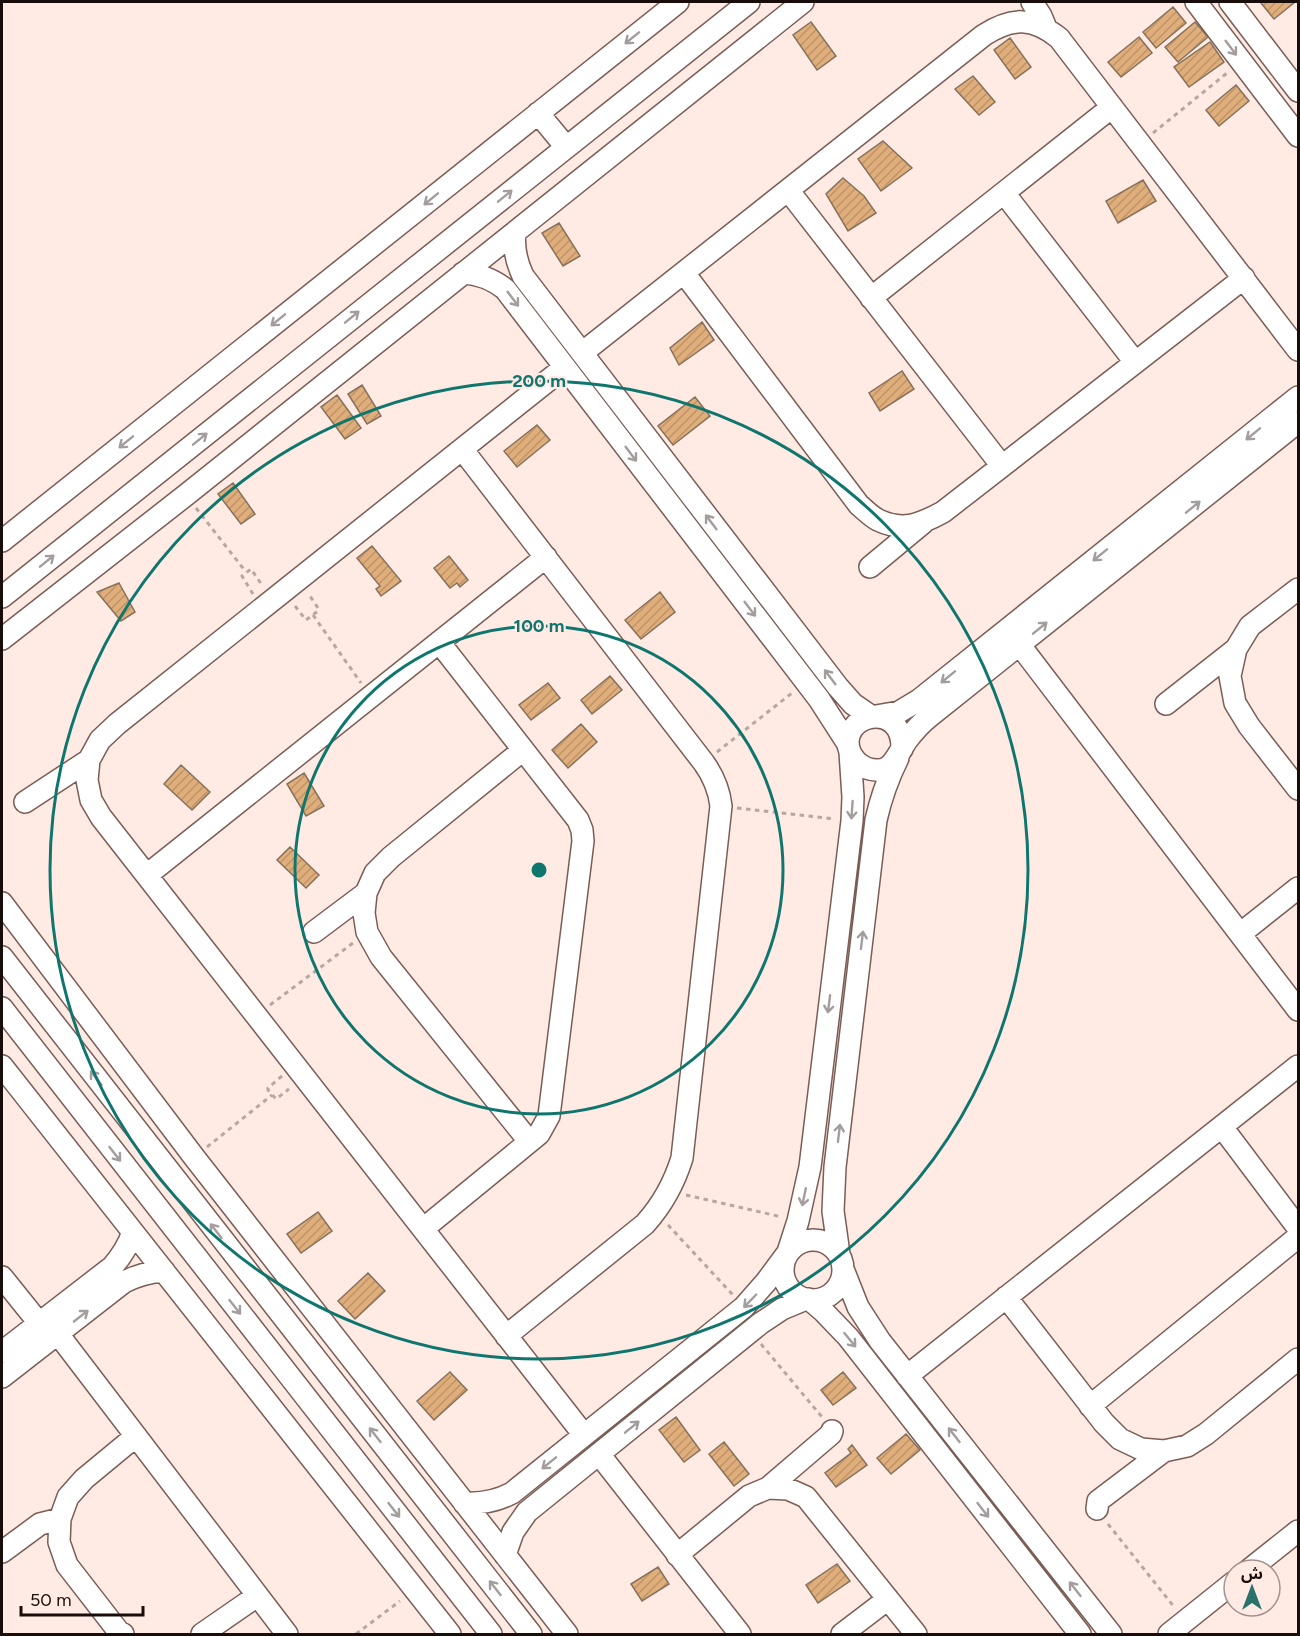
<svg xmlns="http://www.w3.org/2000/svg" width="1300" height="1636" viewBox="0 0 1300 1636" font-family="Figtree,'Noto Sans Arabic',sans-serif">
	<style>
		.building { fill: url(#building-hatch); stroke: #86715c; stroke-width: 1.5 }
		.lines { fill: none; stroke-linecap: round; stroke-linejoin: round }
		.minor-casing { stroke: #7a5d55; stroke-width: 24 }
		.path { stroke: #b8a6a1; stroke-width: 3; stroke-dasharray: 4.5 4.5; stroke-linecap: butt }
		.minor { stroke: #fff; stroke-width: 21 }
		.oneway { stroke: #a39e9d }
		.ring { fill: none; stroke: #0f766e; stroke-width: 3 }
		.centre { fill: #0f766e; stroke: #ffeae4; stroke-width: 3 }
		.ring-label { font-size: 18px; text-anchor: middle; font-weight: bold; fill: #0f766e; stroke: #ffeae4; stroke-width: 4.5; stroke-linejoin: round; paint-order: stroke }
	</style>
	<defs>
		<pattern id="building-hatch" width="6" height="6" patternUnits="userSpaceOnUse" patternTransform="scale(1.5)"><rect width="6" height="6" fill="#e0ae7a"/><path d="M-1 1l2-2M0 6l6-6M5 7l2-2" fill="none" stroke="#bf9468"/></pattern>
	</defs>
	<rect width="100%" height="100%" fill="#ffeae4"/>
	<!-- building -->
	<path class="building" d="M1263,2H1295L1274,19L1261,3Z
		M1173,7L1186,23L1156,48L1143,32Z
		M811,22L836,56L817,70L793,35Z
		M1195,22L1208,37L1178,62L1165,47Z
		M1139,37L1152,53L1121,77L1108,62Z
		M1010,38L1031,67L1015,79L994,50Z
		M1210,42L1224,62L1189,87L1174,67Z
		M973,76L995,102L979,115L955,89Z
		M1236,85L1249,101L1219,126L1206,110Z
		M883,141L912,168L881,191L858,159Z
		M843,178L864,196L876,213L848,231L826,194Z
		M1143,180L1156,201L1118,223L1106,201Z
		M559,223L580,256L563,266L542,233Z
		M702,322L714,340L679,365L670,348Z
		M902,371L914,389L880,411L869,393Z
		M362,385L381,416L367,424L348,394Z
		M337,395L361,428L345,439L321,407Z
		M695,397L710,416L673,445L658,426Z
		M537,425L550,440L517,467L504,451Z
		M233,483L255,514L241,524L218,494Z
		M372,546L401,581L381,596L376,589L380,586L357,558Z
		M449,556L468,580L460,587L457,583L450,588L434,568Z
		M119,583L135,612L121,621L97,592Z
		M660,592L675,612L641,639L625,620Z
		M610,676L622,690L592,714L581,700Z
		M548,683L560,698L531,720L519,705Z
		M581,724L597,742L568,768L552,750Z
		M181,765L210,792L192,810L164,784Z
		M304,773L324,806L306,816L287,784Z
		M290,847L319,875L306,888L277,860Z
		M318,1212L332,1231L301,1253L287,1234Z
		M368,1273L385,1291L355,1319L338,1301Z
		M450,1372L467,1390L434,1420L417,1401Z
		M843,1372L856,1388L833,1405L821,1390Z
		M676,1417L700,1450L684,1462L659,1430Z
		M906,1434L920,1450L891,1474L877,1458Z
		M724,1442L749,1474L734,1486L709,1454Z
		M852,1445L867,1465L836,1487L825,1473L851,1453L848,1449Z
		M837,1564L850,1581L818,1603L806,1585Z
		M658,1567L669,1584L642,1601L631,1584Z"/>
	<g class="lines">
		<!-- minor casing -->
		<g class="minor-casing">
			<path id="minor" d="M1032,2L1041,16L1046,28
				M1196,2L1298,136
				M1230,2L1298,91
				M538,113L566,147
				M788,190L1002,466
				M1004,193L1135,362
				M515,232C513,248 516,261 523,276L838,687L853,704L872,717
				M463,273C480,274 492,279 505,289L819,699L848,744
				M684,273L859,505C865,510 872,517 878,520C903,532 921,524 943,512L1244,278
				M871,298L1112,107
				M582,353L984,35C1012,17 1033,17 1059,38L1298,350
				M565,367L117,724L100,740L89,760L87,780L91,800L101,817L584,1435
				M462,449L704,763C714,777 719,789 721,806L682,1158C674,1184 663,1204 645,1224L506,1336
				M2,541L678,2
				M870,567L923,523
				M1298,589L1250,626L1236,649L1230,676L1235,703L1249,726L1298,789
				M2,597L749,2
				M2,639L186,495L803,2
				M1019,644L1298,1010
				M1166,704L1236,649
				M876,716L899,712L919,700L1298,397
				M902,749C903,698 836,715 850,752C853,759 859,765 866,768C892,777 896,756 907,740C914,731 921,723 930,716L1298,422
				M523,750L391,857L375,873L366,893L364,913L367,932L381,957L529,1141
				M25,802L89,760
				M147,875L546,557
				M2,903L194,1157L567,1634
				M314,932L366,893
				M1240,934L1298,888
				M2,957L531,1634
				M2,1008L491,1634
				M2,1066L450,1634
				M1222,1127L1298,1228
				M423,1229L539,1134L549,1116L583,841L582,830L578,820L439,642
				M783 1270a30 30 0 1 1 60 0a30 30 0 1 1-60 0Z
				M788,1252L798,1221L810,1167L852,821L853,797L850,752
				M839,1254L833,1211L835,1167L876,820C881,798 888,778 898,758
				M843,1269L858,1307L880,1341L1111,1634
				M2,1277L39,1323
				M1006,1297L1104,1423L1120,1439L1141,1449L1164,1451L1187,1446L1206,1434L1298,1359
				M809,1299L823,1311L848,1337L1080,1634
				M58,1334L287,1634
				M2,1352L112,1267C122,1256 128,1246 133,1232
				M907,1376L1298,1066
				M2,1377L124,1282C138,1275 149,1272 164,1271
				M1090,1406L1298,1237
				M599,1454L740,1634
				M768,1488L831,1434L832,1431
				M464,1503C482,1504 497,1501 512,1493L744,1307L766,1282L786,1255
				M1097,1509L1098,1501L1164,1451
				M2,1552L40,1524L60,1519
				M505,1555L513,1532L527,1512L761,1323L782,1309L806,1299
				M677,1555L749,1496L768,1488L788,1489L806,1497L818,1512L916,1634
				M1249,1570L1298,1531
				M123,1634L119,1632L67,1565L59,1542L60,1519L68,1497L84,1479L136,1436
				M202,1634L257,1596
				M842,1634L888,1599
				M1169,1634L1234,1582"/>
		</g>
		<!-- path -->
		<path class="path" d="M1153,133L1227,73
			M196,508L246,572
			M253,594L242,576L251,569L262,585
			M295,606L306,620L318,611V608L308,593
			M313,615L361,683
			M717,752L792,693
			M737,808L835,819
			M270,1005L353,943
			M282,1076L268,1088V1090L276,1099L289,1089
			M207,1147L272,1095
			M686,1195L782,1217
			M668,1225L733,1295
			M761,1344L822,1417
			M1108,1524L1175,1608
			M356,1634L400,1601"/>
		<!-- minor -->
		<use href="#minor" class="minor"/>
	</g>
	<!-- one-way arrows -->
	<defs><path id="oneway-shaft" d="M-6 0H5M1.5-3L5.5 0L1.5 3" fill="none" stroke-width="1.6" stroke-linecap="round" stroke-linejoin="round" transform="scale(1.5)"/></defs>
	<g class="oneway">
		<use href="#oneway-shaft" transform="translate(632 38) rotate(141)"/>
		<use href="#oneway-shaft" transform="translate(1231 48) rotate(53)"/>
		<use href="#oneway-shaft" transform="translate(505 196) rotate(-39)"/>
		<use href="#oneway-shaft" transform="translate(431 199) rotate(141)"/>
		<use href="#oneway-shaft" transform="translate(513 299) rotate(53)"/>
		<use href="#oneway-shaft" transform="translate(352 317) rotate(-39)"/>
		<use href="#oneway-shaft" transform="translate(278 320) rotate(141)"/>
		<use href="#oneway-shaft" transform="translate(1253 434) rotate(141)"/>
		<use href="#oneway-shaft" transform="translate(200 439) rotate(-39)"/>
		<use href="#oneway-shaft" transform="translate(126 442) rotate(141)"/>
		<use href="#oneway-shaft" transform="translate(631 454) rotate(53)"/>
		<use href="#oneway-shaft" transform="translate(1193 507) rotate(-39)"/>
		<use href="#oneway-shaft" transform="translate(711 522) rotate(-127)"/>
		<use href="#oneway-shaft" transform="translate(1100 555) rotate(141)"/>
		<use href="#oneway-shaft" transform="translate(47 561) rotate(-39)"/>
		<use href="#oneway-shaft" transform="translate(750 609) rotate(53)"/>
		<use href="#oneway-shaft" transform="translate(1040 628) rotate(-39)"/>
		<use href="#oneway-shaft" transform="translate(830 677) rotate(-127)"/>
		<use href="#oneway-shaft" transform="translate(948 677) rotate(141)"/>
		<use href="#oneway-shaft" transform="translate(852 810) rotate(94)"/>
		<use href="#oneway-shaft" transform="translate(862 940) rotate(-83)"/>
		<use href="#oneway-shaft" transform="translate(829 1004) rotate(97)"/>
		<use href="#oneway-shaft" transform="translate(96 1078) rotate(-128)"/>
		<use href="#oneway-shaft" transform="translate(839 1133) rotate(-83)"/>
		<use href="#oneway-shaft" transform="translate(115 1154) rotate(52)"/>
		<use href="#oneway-shaft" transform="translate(804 1197) rotate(102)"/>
		<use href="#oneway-shaft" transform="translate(216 1231) rotate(-128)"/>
		<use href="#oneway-shaft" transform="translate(750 1301) rotate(134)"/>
		<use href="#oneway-shaft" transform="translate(235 1307) rotate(52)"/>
		<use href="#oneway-shaft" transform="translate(81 1316) rotate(-38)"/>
		<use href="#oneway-shaft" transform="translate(850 1340) rotate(51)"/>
		<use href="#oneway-shaft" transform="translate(632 1427) rotate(-39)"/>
		<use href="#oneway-shaft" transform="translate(375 1435) rotate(-128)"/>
		<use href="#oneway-shaft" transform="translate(954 1435) rotate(-128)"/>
		<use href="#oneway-shaft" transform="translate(549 1463) rotate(141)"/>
		<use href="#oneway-shaft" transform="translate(394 1510) rotate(52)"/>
		<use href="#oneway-shaft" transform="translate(983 1510) rotate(52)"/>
		<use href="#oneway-shaft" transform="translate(495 1588) rotate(-128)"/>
		<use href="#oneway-shaft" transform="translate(1075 1589) rotate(-128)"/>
	</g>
	<!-- distance rings -->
	<g class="ring">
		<circle cx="539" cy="870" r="244"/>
		<circle cx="539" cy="870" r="489"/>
	</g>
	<circle cx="539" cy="870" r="9" class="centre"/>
	<g class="ring-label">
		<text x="539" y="387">200 m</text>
		<text x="539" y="632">100 m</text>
	</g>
	<!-- border -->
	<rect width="1300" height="1636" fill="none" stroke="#180d0a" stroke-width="6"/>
	<!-- north arrow -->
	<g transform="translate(1252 1588)"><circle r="28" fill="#ffeae4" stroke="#a3928d" stroke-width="1.5"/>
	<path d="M0-4.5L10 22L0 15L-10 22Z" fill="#2a736d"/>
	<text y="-9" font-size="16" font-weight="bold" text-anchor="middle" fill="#180d0a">ش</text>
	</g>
	<!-- scale -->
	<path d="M21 1606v9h122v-9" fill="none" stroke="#180d0a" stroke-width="3"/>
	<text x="30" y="1606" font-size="18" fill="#180d0a" stroke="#ffeae4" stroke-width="4.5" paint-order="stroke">50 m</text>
</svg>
